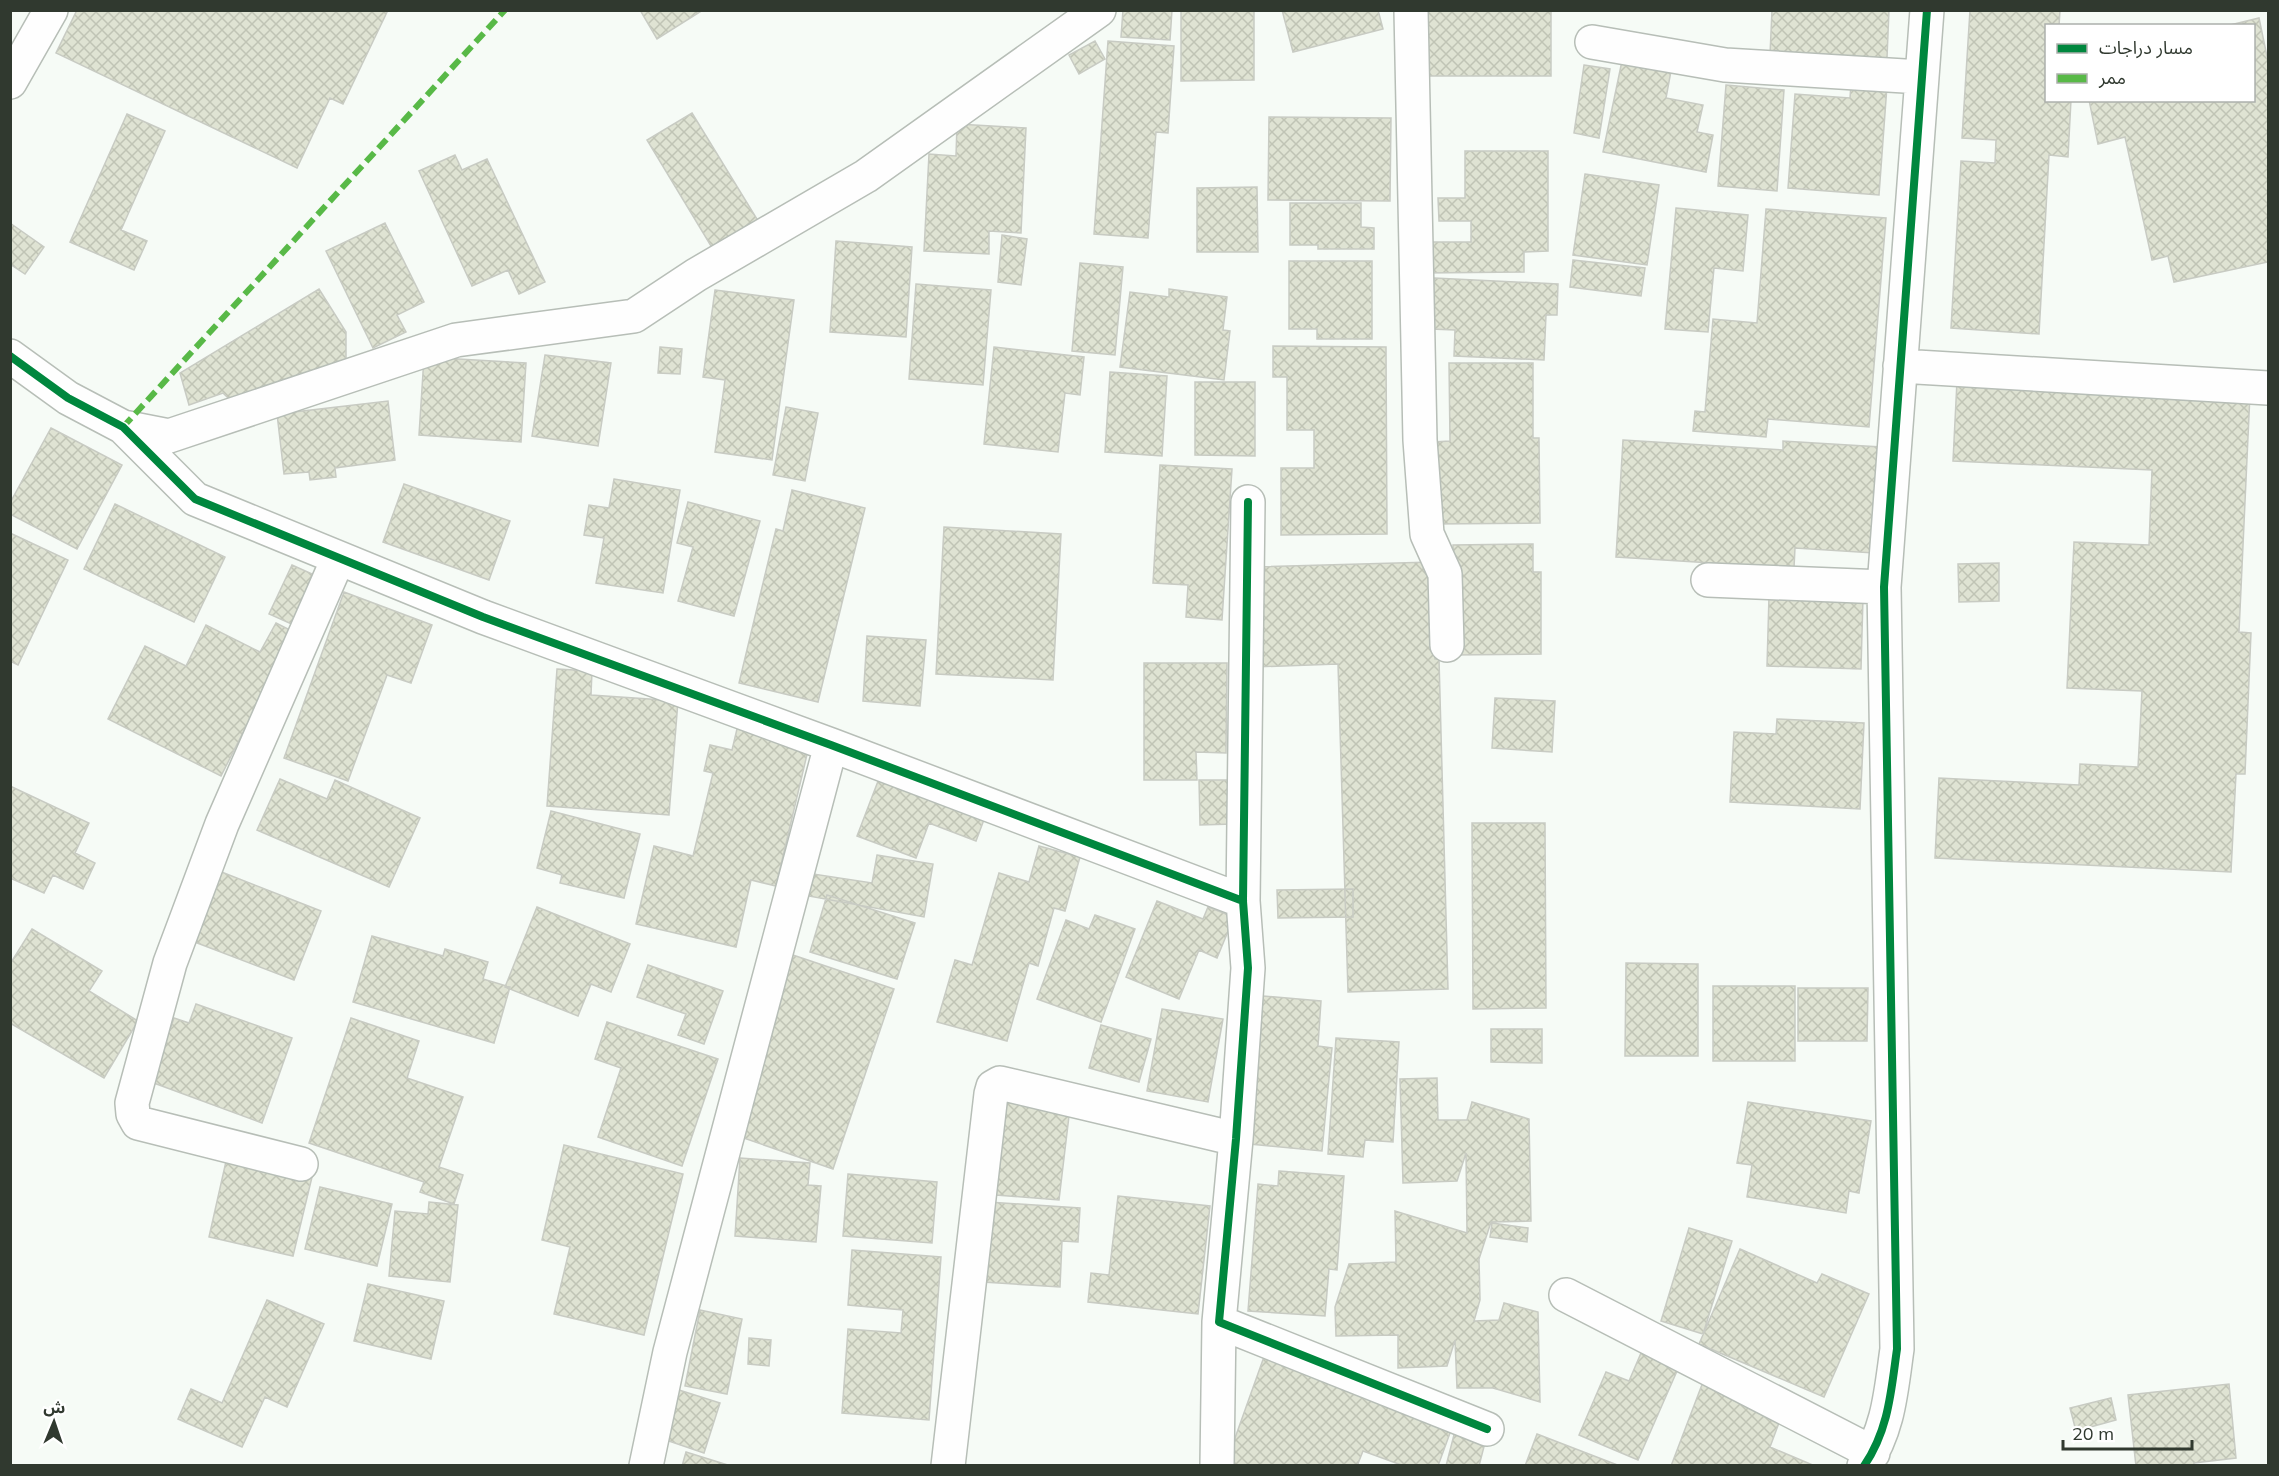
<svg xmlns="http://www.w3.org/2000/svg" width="2279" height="1476" viewBox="0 0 2279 1476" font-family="Mulish,'Noto Sans Arabic',sans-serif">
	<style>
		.building { fill: url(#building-cross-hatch); stroke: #c8cbc3; stroke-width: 1.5 }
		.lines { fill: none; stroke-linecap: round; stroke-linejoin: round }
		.street-casing { stroke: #b7beb7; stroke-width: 36 }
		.street { stroke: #fefefe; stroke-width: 33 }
		.quiet { stroke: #58b947; stroke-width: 6; stroke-dasharray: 12 6; stroke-linecap: butt }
		.cycleway-casing { stroke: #fff; stroke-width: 11 }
		.cycleway { stroke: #00873e; stroke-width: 8 }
	</style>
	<defs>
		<pattern id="building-cross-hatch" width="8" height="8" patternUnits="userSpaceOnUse" patternTransform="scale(1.5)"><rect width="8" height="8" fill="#dfe3d3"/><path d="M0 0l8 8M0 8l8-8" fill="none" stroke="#c0c4b5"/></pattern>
	</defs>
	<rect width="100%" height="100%" fill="#f6fbf6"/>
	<!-- building -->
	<path class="building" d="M77,10H388L343,104L330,98L297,168L56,53Z
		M640,10H703L657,39Z
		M1123,10H1172L1170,40L1121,37Z
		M1181,10H1254V80L1181,81Z
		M1282,10H1378L1383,29L1293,52Z
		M1423,10H1551V76H1423Z
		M1772,10H1889L1887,58L1770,55Z
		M1970,10H2060L2059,26H2046V100H2071L2068,157L2049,155L2039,334L1951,328L1961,161L1995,163L1996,140L1962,138Z
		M2259,18L2268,61V262L2174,282L2168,256L2152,260L2125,137L2098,144L2089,100H2254V26H2226Z
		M1095,41L1105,59L1079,74L1069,55Z
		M1108,41L1174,46L1168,133L1156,132L1148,238L1094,234Z
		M1622,61L1671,71L1666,98L1703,105L1697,132L1713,135L1706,172L1603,152Z
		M1584,65L1610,69L1599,138L1574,133Z
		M1851,84L1887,86L1879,195L1788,188L1795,94L1850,98Z
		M1726,85L1784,90L1777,191L1718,186Z
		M692,113L760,224L714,251L647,140Z
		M127,114L165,131L121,230L147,241L134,270L70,242Z
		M1269,117L1391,118L1390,201L1268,200Z
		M957,124L1026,128L1021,233L989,231V254L924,251L929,154L956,156Z
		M1465,151H1548V251L1524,252V272L1423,273V242H1471V221H1439L1438,198H1465Z
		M455,155L462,170L487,159L545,282L519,294L508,270L472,286L419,171Z
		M1585,174L1659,185L1647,265L1573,255Z
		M1257,187L1258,252H1197V188Z
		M1290,203H1361V227L1374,228V249H1318V245H1290Z
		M1676,208L1748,215L1743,271L1714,268L1708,332L1665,329Z
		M1766,209L1886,218L1869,427L1768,419L1766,437L1693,431L1695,411L1705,412L1713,319L1757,323Z
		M10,223L44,247L25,274L10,264Z
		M385,223L424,302L397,315L406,332L373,348L326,251Z
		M1002,235L1027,239L1021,285L998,282Z
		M836,241L912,247L906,337L830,332Z
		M1573,260L1645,268L1641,296L1570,287Z
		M1289,261H1372V339H1317V329H1289Z
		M1080,263L1123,267L1115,355L1072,351Z
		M1434,278L1558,284L1557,315H1546L1544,360L1454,356L1455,330L1431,329Z
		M916,284L991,290L983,385L909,379Z
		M319,289L346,332V361L229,399L223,393L189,405L180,373Z
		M1169,289L1227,297L1223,330L1230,331L1224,380L1120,367L1130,292L1169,297Z
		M715,290L794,300L772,460L715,452L725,380L703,377Z
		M1273,346L1386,347L1387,534L1281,535V468H1314V430H1287V377H1273Z
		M660,347L682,349L680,374L658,373Z
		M994,347L1084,357L1080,395L1065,393L1058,452L984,444Z
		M545,355L611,363L598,446L532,436Z
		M424,357L526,363L521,442L419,435Z
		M1449,363H1533V438H1539L1540,523L1433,524V442L1450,441Z
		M1110,372L1167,376L1162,456L1105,452Z
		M1957,381L2250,394L2239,632L2251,633L2245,774H2236L2231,872L1935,858L1939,778L2079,785L2080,764L2138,767L2142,691L2067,688L2074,542L2149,545L2152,470L1953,461Z
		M1195,382H1255V456L1195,455Z
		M388,401L395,460L335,468L336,477L310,480L309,472L284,474L277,414Z
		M786,407L818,413L805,481L773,475Z
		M51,428L122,465L77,549L10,514V503Z
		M1623,440L1783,450V441L1881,447L1874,553L1795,548L1794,568L1616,557Z
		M1160,465L1232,469L1222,620L1186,617L1188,585L1153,583Z
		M614,479L680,490L663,593L596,583L604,538L584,535L589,505L609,508Z
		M404,484L510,521L489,580L383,542Z
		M792,490L865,508L818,702L739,683L776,529L783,531Z
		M688,502L760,521L734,616L678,601L693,547L677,543Z
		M115,504L225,557L194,622L84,569Z
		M944,527L1061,534L1053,680L936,674Z
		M10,533L68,560L18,665L10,661Z
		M1533,544V572H1541V654L1454,655L1453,545Z
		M1432,562L1435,659H1439L1448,989L1348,992L1338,664L1254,667L1251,567Z
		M1999,563V601L1959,602L1958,564Z
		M292,565L319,577L296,626L269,614Z
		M344,592L432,625L411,683L387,675L348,781L284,758Z
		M1769,596L1863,598L1861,669L1767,666Z
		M276,623L294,632L221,776L108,719L145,646L186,666L206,625L260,652Z
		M867,636L926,640L920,706L863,701Z
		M1144,663H1227L1226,753L1196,752L1197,780H1144Z
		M557,669L592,671L591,695L678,701L669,815L547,806Z
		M1495,698L1555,701L1552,752L1492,748Z
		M1777,719L1864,723L1860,809L1730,802L1734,732L1776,734Z
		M737,729L809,746L776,886L751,880L736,947L636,924L654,846L693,856L713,773L704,771L710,745L732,750Z
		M880,776L985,817L976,841L929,823L916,858L857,836Z
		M280,779L327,799L335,780L420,818L389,887L257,830Z
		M1199,780H1232L1233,824L1200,825Z
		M10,786L89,823L75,853L95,863L83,889L53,875L44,893L10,878Z
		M551,811L640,834L624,898L560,883L562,875L537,868Z
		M1472,823H1545L1546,1008L1473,1009Z
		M1039,846L1080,857L1065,911L1054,908L1038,966L1029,963L1007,1041L937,1022L955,960L972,965L999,873L1029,882Z
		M877,855L933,864L924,917L803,895L807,873L872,883Z
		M219,871L321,911L294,980L192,941Z
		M1353,889V917L1278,918L1277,890Z
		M827,895L915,923L897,979L810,952Z
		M1157,901L1203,919L1208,907L1234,917L1217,958L1199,950L1179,999L1126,977Z
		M537,907L630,944L611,992L591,984L578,1016L505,987Z
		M1095,915L1135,929L1101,1022L1037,999L1066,920L1089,929Z
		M32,929L102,971L89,991L138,1021L104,1078L10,1023V964Z
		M372,936L443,956L445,949L488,962L483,979L510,987L494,1043L353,1002Z
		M784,952L894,989L833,1169L735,1135Z
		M1626,963L1698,964V1056H1625Z
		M648,965L723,991L704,1044L678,1035L686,1014L637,997Z
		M1713,986H1795V1061H1713Z
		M1798,988H1868L1867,1041H1798Z
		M1263,996L1321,1001L1318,1046L1332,1048L1322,1151L1250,1144Z
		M196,1004L292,1038L262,1123L151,1082L174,1018L189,1023Z
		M1162,1009L1223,1019L1208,1102L1147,1091Z
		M351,1018L419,1041L407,1078L463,1097L439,1167L463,1175L454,1204L420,1192L424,1182L309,1143Z
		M607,1022L718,1059L682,1166L598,1137L621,1068L595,1059Z
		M1101,1025L1151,1039L1139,1082L1089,1068Z
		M1491,1029H1542V1063L1491,1062Z
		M1336,1038L1399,1042L1393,1142L1365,1140L1363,1157L1328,1154Z
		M1437,1078L1438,1120H1467L1472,1102L1529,1119L1531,1221L1491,1222L1479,1259L1480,1300L1474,1321L1499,1320L1504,1303L1538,1312L1540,1402L1493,1388H1457L1455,1340L1447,1366L1398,1368V1335L1336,1336L1335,1307L1349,1264L1396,1262L1395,1211L1467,1233L1466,1153L1457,1181L1403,1183L1400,1079Z
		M1004,1091L1069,1116L1059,1200L996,1195Z
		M1748,1102L1871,1121L1859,1193L1849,1191L1846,1213L1747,1197L1752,1165L1737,1163Z
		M564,1145L683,1174L644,1335L554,1314L570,1247L542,1240Z
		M227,1157L312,1177L293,1256L209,1237Z
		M740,1158L810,1163L808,1185L821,1186L816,1242L735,1236Z
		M1279,1171L1344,1176L1337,1270L1329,1269L1325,1316L1248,1311L1258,1184L1278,1186Z
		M848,1174L937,1182L932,1243L843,1236Z
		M320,1187L392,1204L377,1266L305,1249Z
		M1118,1196L1210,1206L1198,1314L1088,1302L1091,1273L1109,1275Z
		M429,1202L458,1205L450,1282L389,1276L395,1211L428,1214Z
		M988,1202L1080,1208L1078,1242L1062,1241L1060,1287L983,1282Z
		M1492,1223L1528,1228L1527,1242L1490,1237Z
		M1689,1228L1732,1241L1703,1334L1661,1321Z
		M1740,1249L1817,1283L1822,1274L1869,1294L1824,1397L1699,1344Z
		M852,1250L941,1257L929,1420L842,1413L848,1329L901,1333L903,1310L848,1305Z
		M368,1284L444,1301L431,1359L354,1341Z
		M267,1300L324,1324L287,1407L265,1397L242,1447L178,1419L191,1389L222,1403Z
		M700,1310L742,1319L727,1394L685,1386Z
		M749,1338L771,1340L769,1366L748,1364Z
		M1644,1346L1681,1362L1638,1460L1579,1435L1606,1372L1629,1381Z
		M1265,1354L1454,1422L1438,1466H1404L1363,1451L1357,1466H1225Z
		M1703,1382L1783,1412L1770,1447L1815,1466H1671Z
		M2229,1384L2236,1458L2194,1463V1466H2136L2128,1395Z
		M679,1390L720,1403L704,1453L663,1439Z
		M2111,1398L2116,1420L2076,1431L2070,1408Z
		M1456,1427L1487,1435L1479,1466H1446Z
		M1537,1434L1620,1466H1525Z
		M686,1452L731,1466H682Z"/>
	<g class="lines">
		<!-- street casing -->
		<g class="street-casing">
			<path id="street" d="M1411,10L1420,440L1427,534L1445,574L1447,645
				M1592,42L1725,65L1921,77
				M10,82L51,10
				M10,356L68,398L123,427L195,499L483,617L831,745L1243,901
				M1900,366L2268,388
				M123,427L169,436L456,340L634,316L696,275L866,176L1099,10
				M1248,502L1243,901L1248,968L1236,1139L1219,1322L1487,1429
				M1708,580L1884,587
				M301,1164L138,1123L133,1114L132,1103L170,963L222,824L338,559
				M1566,1295L1873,1453
				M646,1466L670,1352L831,745
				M948,1466L991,1094L993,1087L1000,1083L1236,1139
				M1217,1466L1219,1322
				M1864,1466C1889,1429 1891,1391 1897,1349L1884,587L1927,10"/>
		</g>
		<!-- street -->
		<use href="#street" class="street"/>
		<!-- quiet -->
		<path class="quiet" d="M123,427L505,10"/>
		<!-- cycleway casing -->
		<g class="cycleway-casing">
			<path id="cycleway" d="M10,356L68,398L123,427L195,499L483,617L831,745L1243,901
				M1248,502L1243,901L1248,968L1236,1139L1219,1322L1487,1429
				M1864,1466C1889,1429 1891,1391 1897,1349L1884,587L1927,10"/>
		</g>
		<!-- cycleway -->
		<use href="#cycleway" class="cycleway"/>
	</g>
	<!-- border -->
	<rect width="2279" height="1476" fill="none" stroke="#30392f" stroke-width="24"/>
	<!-- legend -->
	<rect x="2045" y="24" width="210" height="78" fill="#ffffff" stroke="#acb0ac" stroke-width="1.5"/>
	<rect x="2057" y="44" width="30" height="9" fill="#00873e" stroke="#acb0ac" stroke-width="1.5"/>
	<text x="2099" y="54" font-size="18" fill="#30392f">مسار دراجات</text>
	<rect x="2057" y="74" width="30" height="9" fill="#58b947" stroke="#acb0ac" stroke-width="1.5"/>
	<text x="2099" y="84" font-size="18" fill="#30392f">ممر</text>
	<!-- north arrow -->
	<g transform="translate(54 1422) rotate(2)" stroke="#ffffff" stroke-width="4.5" paint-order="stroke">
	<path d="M0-4.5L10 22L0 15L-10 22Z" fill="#30392f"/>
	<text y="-9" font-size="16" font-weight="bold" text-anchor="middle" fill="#30392f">ش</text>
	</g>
	<!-- scale -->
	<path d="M2063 1440v9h129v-9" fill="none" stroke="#30392f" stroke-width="3"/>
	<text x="2072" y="1440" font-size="18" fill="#30392f" stroke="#ffffff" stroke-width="4.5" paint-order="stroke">20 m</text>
</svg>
